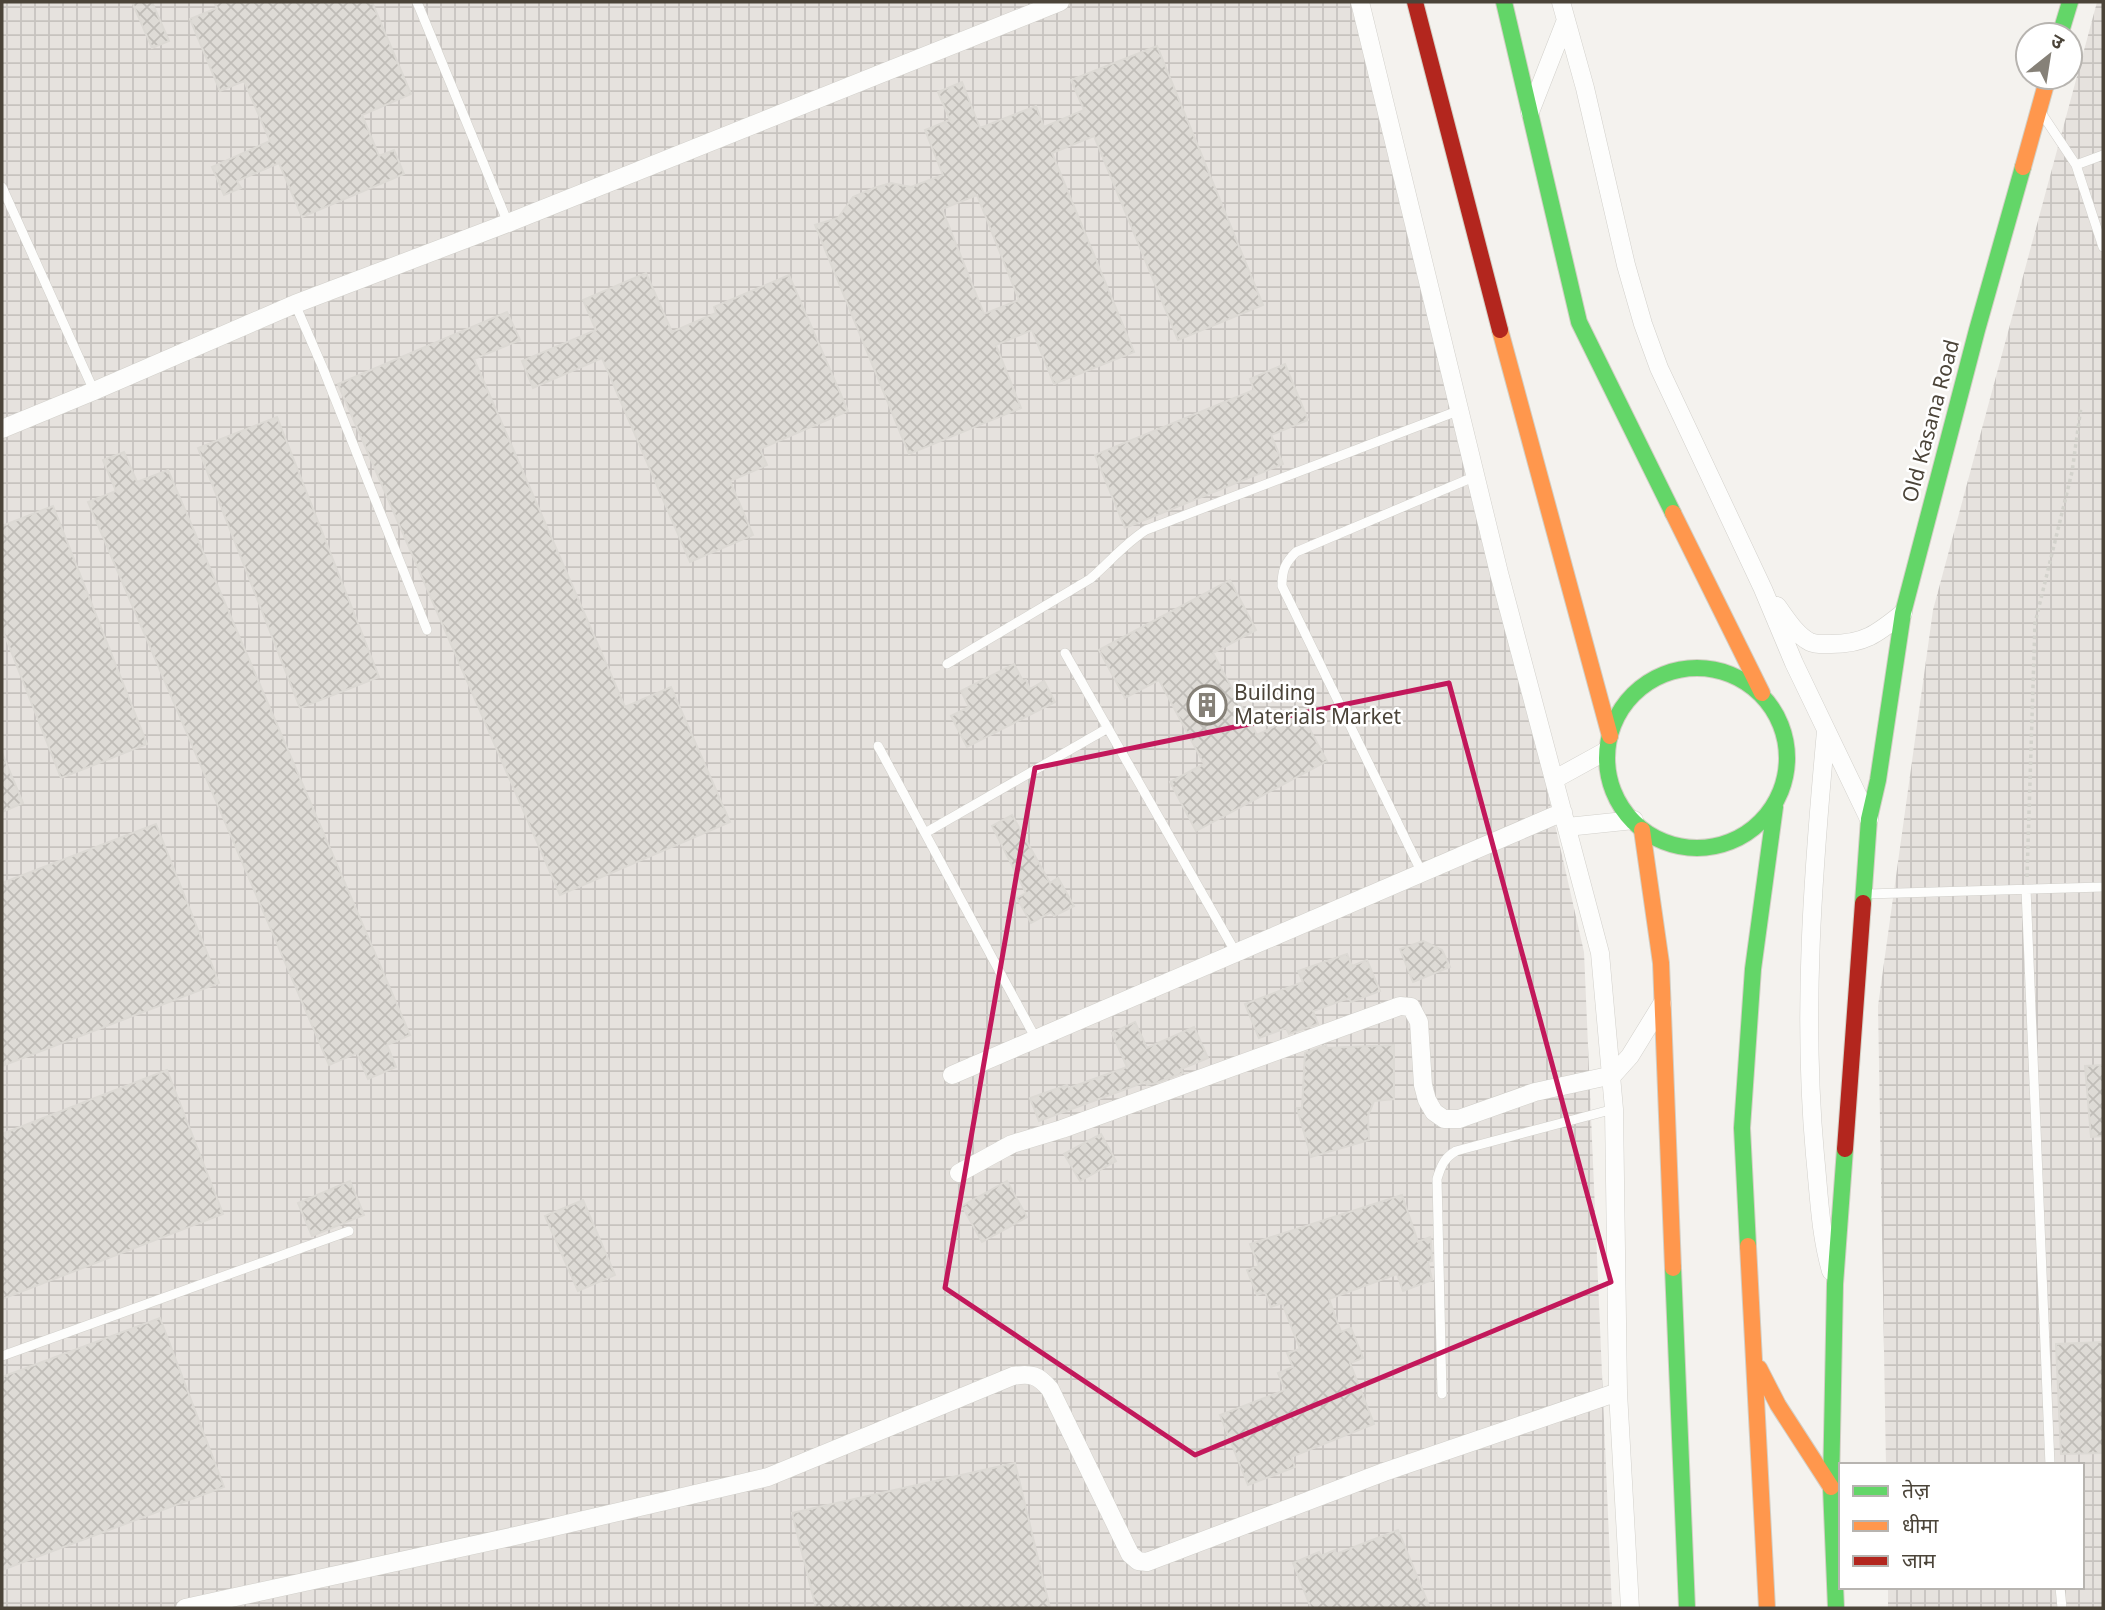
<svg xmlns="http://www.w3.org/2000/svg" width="2105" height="1610" viewBox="0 0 2105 1610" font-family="'Noto Sans','Noto Sans Devanagari',sans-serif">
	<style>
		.industrial { fill: url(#industrial-grid) }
		.building { fill: url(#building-cross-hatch); stroke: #dcd9d4; stroke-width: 2; fill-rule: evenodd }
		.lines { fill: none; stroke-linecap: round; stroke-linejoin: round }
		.lane-casing { stroke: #d2d0cb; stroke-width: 10 }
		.street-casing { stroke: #d2d0cb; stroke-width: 19 }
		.fast-casing { stroke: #d3cfc5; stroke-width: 18 }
		.slow-casing { stroke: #d3cfc5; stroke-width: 18 }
		.jam-casing { stroke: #d3cfc5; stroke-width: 18 }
		.path { stroke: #d3d2cc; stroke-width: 3.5; stroke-dasharray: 3.5 3.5; stroke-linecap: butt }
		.lane { stroke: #fdfdfc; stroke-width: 9 }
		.street { stroke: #fdfdfc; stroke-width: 18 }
		.fast { stroke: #63d668; stroke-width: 16 }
		.slow { stroke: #ff974d; stroke-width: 16 }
		.jam { stroke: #b3261e; stroke-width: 16 }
		.marked { fill: none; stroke: #c2185b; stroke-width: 5; stroke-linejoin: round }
		.labels { text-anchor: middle; stroke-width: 5; stroke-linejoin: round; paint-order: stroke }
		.street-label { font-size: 21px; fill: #4b4439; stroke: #fff }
		.poi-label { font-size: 21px; fill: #4b4439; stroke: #fff; text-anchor: start }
	</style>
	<defs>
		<pattern id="industrial-grid" width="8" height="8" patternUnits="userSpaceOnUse" patternTransform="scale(1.75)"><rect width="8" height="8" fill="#e6e2de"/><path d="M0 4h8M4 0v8" fill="none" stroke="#c7c3bf"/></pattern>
		<pattern id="building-cross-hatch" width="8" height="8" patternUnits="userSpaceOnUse" patternTransform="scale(1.75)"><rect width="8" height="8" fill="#dedbd6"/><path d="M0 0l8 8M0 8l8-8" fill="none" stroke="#c0bdb8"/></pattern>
	</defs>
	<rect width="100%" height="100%" fill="#f4f2ee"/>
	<!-- industrial -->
	<path class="industrial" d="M2,2H1365L1391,103L1584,952L1612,1608H2Z
		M2097,2H2103V1608H1888V1587H2082V1465H1886L1878,1006L1933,610Z"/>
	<!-- building -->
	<path class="building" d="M132,2H152L169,41L152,48Z
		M214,2H372L411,94L362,115L379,156L394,150L404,174L302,217L279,163L237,181L241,188L224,195L212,167L270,141L244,81L220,91L190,19L217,8Z
		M1157,46L1263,305L1178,340L1094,136L1052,153L1134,352L1054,384L1032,330L996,345L1021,408L909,454L815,225L838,218L853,197L874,188L891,183L911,187L943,175L925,130L950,120L938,92L962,82L980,128L1036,106L1044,127L1084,110L1071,80ZM977,195L1019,300L984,314L942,209Z
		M646,273L672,332L716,313L714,307L789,275L848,411L760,449L767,465L730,481L753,535L690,562L602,358L533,388L522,361L596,330L583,300Z
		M507,312L520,340L474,359L625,707L671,687L730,822L560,895L338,384Z
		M1285,364L1308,420L1271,435L1283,464L1125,528L1095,455L1254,390L1250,379Z
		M277,417L379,677L300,708L198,448Z
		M124,452L137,482L168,470L410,1035L387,1045L396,1067L368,1079L357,1053L329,1065L88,502L116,491L103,460Z
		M53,506L147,744L61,778L2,628V526Z
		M1230,580L1256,630L1213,653L1257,735L1301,713L1327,761L1196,831L1170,782L1204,764L1159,680L1125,698L1099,650Z
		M1014,664L1023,681L1026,680L1030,689L1044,681L1055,702L967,747L951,716L969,707L961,691Z
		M2,753L23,803L2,812Z
		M1012,815L1050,883L1058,878L1074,906L1054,916L1051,912L1031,923L1017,898L1026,893L992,826Z
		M156,824L219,983L2,1066V883Z
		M1423,941L1442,950L1450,967L1413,982L1400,949Z
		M1347,954L1352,966L1367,960L1380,991L1351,1002L1349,998L1313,1011L1318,1024L1289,1034L1286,1028L1259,1038L1245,1004L1303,982L1298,971Z
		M1135,1022L1147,1048L1194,1027L1208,1058L1181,1069L1183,1073L1156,1083L1147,1085L1145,1082L1039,1121L1030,1098L1067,1085L1069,1088L1127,1067L1112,1033Z
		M1326,1045L1327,1048L1394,1045V1099L1374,1101L1368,1116L1369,1140L1311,1157L1297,1108H1302L1305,1053Z
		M2103,1065V1136L2091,1137L2085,1066Z
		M167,1070L223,1214L2,1299V1134Z
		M1101,1134L1116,1161L1080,1181L1064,1154Z
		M350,1181L364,1215L312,1236L298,1203Z
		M1007,1181L1027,1217L982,1242L962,1206Z
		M1402,1195L1418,1242L1430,1237L1431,1241L1432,1261L1428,1262L1432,1280L1403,1291L1397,1274L1329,1299L1341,1332L1351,1328L1363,1358L1350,1363L1374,1424L1291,1457L1295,1467L1248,1485L1220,1415L1285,1390L1278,1373L1293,1367L1287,1353L1300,1349L1282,1303L1271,1307L1265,1292L1257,1295L1247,1270L1259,1266L1250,1244Z
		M583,1200L615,1275L578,1291L545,1216Z
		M160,1318L224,1487L2,1570V1377Z
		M2103,1342V1453L2061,1454L2056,1344Z
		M1015,1463L1050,1608H816L792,1513Z
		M1398,1530L1430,1608H1311L1293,1563L1319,1552L1321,1556L1335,1550L1336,1554Z"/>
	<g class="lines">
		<!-- lane casing -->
		<g class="lane-casing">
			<path id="lane" d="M417,2L508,223
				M2042,114L2076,165L2103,155
				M2076,165L2103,247
				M2,187L94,391
				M295,304L322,366L427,630
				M1065,653L1236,953
				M947,664L1090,579C1109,563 1124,544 1146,530L1460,410
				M878,746L1036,1039
				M925,833L1108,728
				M1422,873L1282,586C1282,570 1285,563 1296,552L1476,476
				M2026,889L2050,1465
				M1867,894L2103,887
				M2,1356L349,1231
				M1442,1394L1437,1179C1441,1166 1444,1158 1456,1151L1614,1109
				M2060,1587L2062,1608"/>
		</g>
		<!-- street casing -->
		<g class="street-casing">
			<path id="street" d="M1360,2L1499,573L1600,953L1614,1109L1618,1392L1630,1608
				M1561,2L1585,88L1626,265L1643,324L1659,368L1763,589L1794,663L1869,819
				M1530,112L1566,20
				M2,429L94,391L295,304L508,223L1060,2
				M1777,606C1786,618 1796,635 1810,642C1817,645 1823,644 1831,644C1865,644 1878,633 1903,613
				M1826,731C1813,872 1802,1013 1815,1155C1819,1194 1820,1233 1831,1271
				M1555,779L1606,751
				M1567,827L1634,820
				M952,1075L1563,812
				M959,1173L1012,1144L1062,1129L1400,1006L1411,1007L1419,1022L1423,1085L1427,1100L1434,1112L1444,1119H1459L1535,1092L1613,1075L1630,1056L1662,1004
				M185,1608L515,1536L768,1477L1013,1376C1031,1373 1038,1375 1050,1389L1130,1554L1138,1561L1147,1562L1384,1472L1618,1392"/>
		</g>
		<!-- fast casing -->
		<g class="fast-casing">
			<path id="fast" d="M1504,2L1579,322L1673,513
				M2060,35L2070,2
				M1607 758a90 90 0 1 1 180 0a90 90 0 1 1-180 0Z
				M1863,903L1869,819L1878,780L1903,613L1977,330L2023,167
				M1748,1246L1742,1128L1753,969L1775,807
				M1673,1268L1687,1608
				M1836,1608L1831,1487L1835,1284L1845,1149"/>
		</g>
		<!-- slow casing -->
		<g class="slow-casing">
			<path id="slow" d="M2023,167L2048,77
				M1500,330L1610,736
				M1673,513L1762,693
				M1642,830L1661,963L1673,1268
				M1748,1246L1767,1608
				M1759,1368L1778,1405L1831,1487"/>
		</g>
		<!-- jam casing -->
		<g class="jam-casing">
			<path id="jam" d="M1415,2L1500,330
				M1845,1149L1863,903"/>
		</g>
		<!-- path -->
		<path class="path" d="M2027,877L2035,623L2072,472L2081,407"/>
		<!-- lane -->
		<use href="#lane" class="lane"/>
		<!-- street -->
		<use href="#street" class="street"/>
		<!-- fast -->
		<use href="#fast" class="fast"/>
		<!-- slow -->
		<use href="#slow" class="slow"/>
		<!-- jam -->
		<use href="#jam" class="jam"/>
	</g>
	<!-- marked area -->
	<path class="marked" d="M1449,683L1611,1282L1195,1455L945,1288L1035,768Z"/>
	<!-- icons -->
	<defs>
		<g id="building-ring" transform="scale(2.0125)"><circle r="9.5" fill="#fff" stroke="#868178" stroke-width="1.5"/><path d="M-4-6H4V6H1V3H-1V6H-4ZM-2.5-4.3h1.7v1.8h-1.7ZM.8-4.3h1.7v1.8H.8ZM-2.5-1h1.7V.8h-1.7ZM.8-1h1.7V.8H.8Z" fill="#868178"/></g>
	</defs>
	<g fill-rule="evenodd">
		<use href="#building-ring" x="1207" y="705"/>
	</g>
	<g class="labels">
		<!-- street labels -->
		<g class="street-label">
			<text transform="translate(1931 421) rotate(-75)" y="7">Old Kasana Road</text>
		</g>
		<!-- poi labels -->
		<g class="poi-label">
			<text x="1234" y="700">Building<tspan x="1234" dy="24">Materials Market</tspan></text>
		</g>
	</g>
	<!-- border -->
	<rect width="2105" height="1610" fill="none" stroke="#4b4439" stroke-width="7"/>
	<!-- legend -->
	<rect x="1839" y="1463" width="245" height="126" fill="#ffffff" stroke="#b7b4b0" stroke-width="2"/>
	<rect x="1853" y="1486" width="35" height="10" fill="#63d668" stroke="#b7b4b0" stroke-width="2"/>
	<text x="1902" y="1498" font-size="21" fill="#4b4439">तेज़</text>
	<rect x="1853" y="1521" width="35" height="10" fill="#ff974d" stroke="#b7b4b0" stroke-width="2"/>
	<text x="1902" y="1533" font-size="21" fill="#4b4439">धीमा</text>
	<rect x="1853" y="1556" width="35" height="10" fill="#b3261e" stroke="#b7b4b0" stroke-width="2"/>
	<text x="1902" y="1568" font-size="21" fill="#4b4439">जाम</text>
	<!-- north arrow -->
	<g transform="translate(2049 56) rotate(30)"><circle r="33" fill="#ffffff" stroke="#b7b4b0" stroke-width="2"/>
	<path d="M0-5L12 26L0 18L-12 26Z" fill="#868178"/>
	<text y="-10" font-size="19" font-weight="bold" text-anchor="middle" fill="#4b4439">उ</text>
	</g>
</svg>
